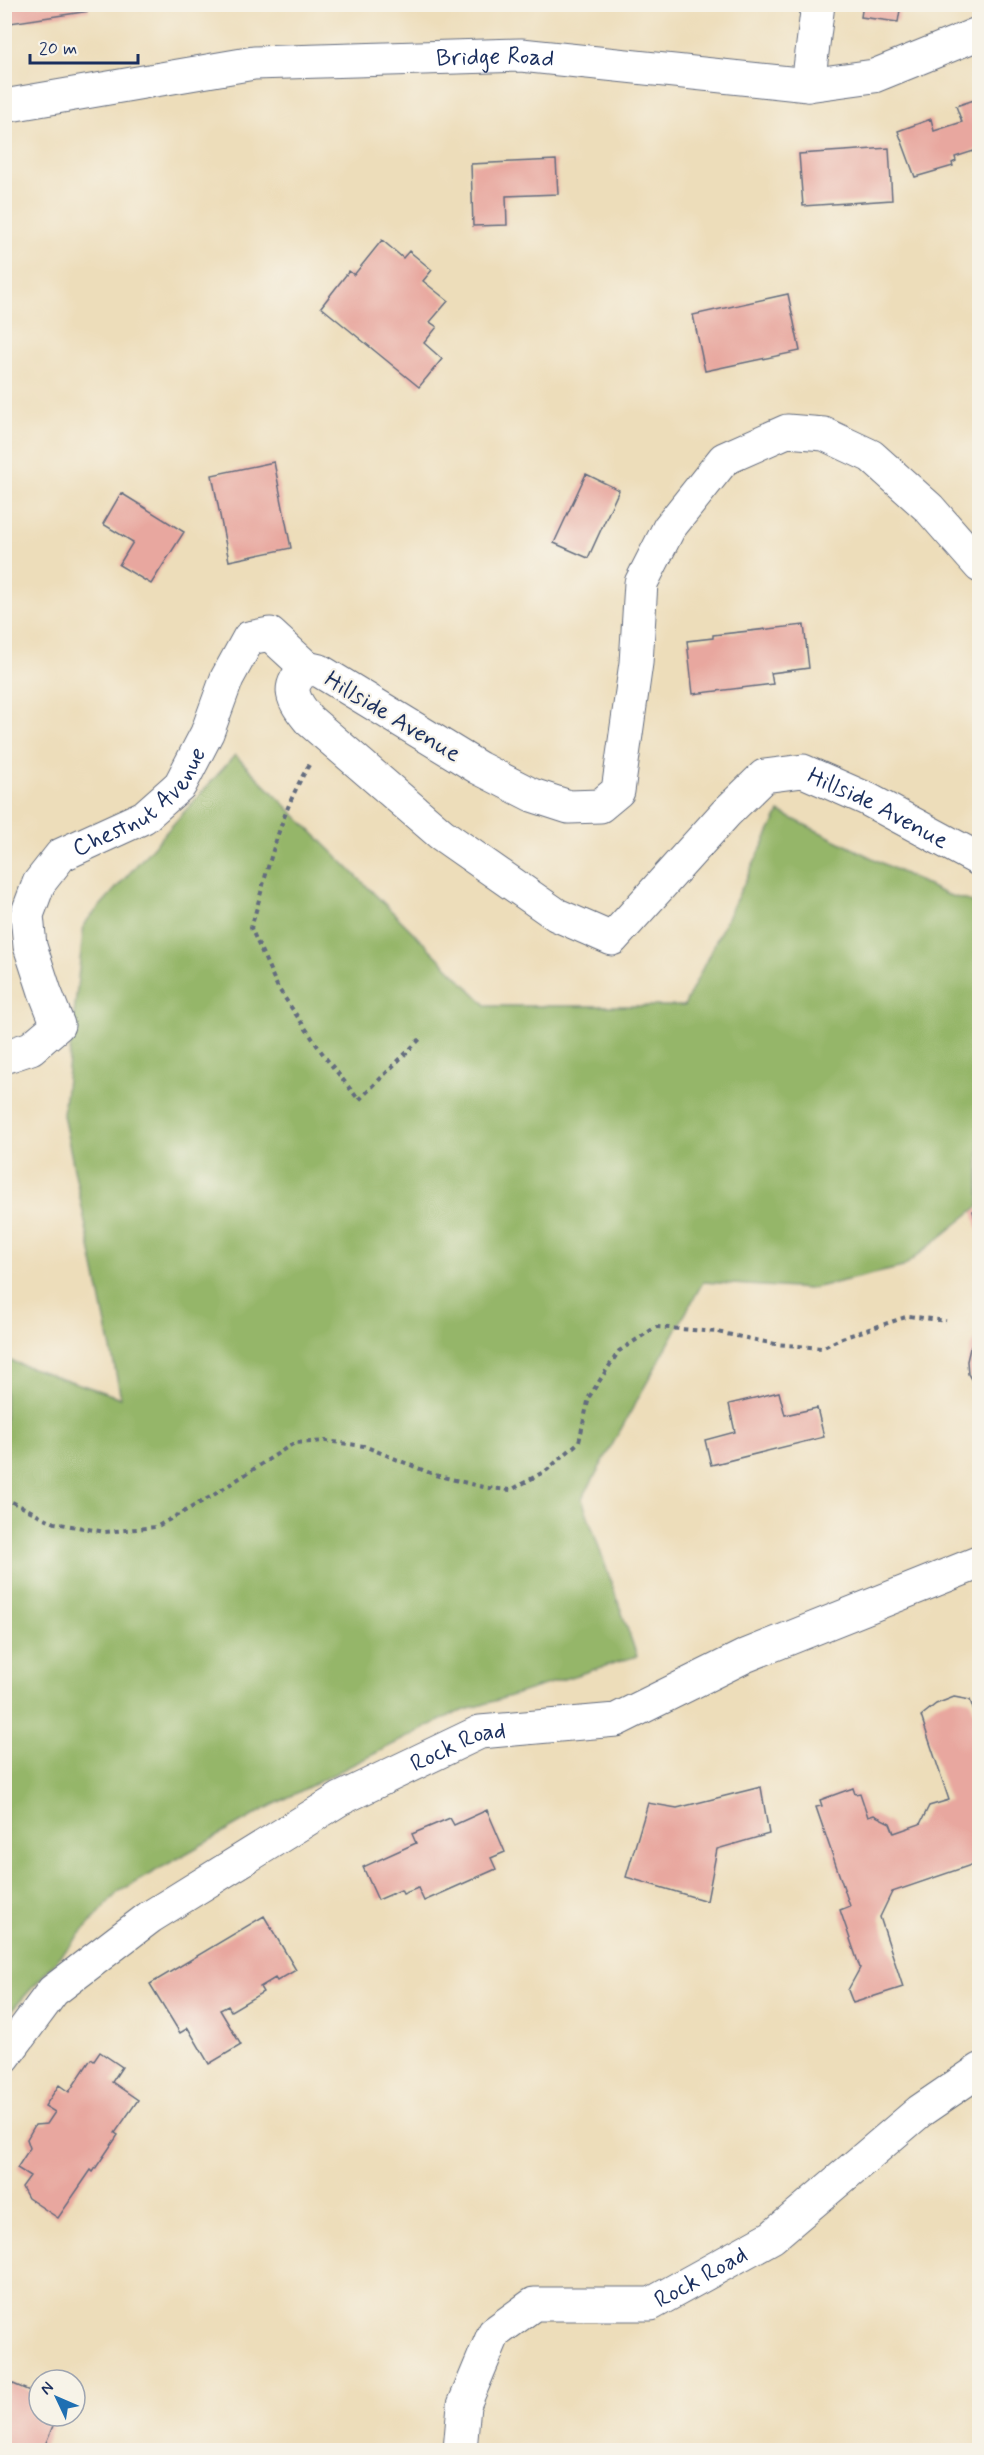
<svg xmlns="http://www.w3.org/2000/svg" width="984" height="2455" viewBox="0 0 984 2455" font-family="Mynerve,sans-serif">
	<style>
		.forest { fill: #95b669; stroke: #587264; stroke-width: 1.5 }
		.building { fill: #e8a79f }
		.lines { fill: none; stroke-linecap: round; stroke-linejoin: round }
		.minor-casing { stroke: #646c7e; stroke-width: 35 }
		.path { stroke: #646c7e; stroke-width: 4; stroke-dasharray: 4.5 4.5; stroke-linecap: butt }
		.minor { stroke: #fff; stroke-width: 33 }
		.labels { text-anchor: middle; stroke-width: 4.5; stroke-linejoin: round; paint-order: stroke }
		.street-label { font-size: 24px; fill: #1b2f5e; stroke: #f7f3e8 }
	</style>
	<rect width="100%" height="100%" fill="#f7f3e8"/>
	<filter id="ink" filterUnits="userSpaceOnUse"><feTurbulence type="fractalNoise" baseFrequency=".0167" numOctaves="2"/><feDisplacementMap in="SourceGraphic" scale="12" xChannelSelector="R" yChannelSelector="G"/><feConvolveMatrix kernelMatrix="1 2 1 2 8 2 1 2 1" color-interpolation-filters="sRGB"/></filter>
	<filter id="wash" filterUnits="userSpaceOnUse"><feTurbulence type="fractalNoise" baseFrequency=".008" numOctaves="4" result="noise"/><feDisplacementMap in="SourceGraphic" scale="24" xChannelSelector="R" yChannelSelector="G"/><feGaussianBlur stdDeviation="1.35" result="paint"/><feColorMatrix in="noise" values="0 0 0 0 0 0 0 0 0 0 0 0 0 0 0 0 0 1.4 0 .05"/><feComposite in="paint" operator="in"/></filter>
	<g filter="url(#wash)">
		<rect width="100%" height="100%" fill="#edddba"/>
		<!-- forest -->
		<path class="forest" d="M235,755L487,1006H684L779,812L945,894L979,904V1206L903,1267L809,1289L703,1282L582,1499L637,1656L453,1714L265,1809L118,1892L5,2018V1359L121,1398L63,1115L84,924Z"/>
		<g id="blocks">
			<!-- building -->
			<path class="building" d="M863,4H901L898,22L861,17Z
				M4,5H88L89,11L4,24Z
				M980,98V149L955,157L956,161L952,163L953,166L915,177L898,131L931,119L934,131L962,122L956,106Z
				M889,148L892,200L803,206L799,154Z
				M556,160L558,194L506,196L507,225L473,226L471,164Z
				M382,240L403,258L409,251L432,270L423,281L448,301L430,322L437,327L424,343L442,359L419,387L321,307L349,271L354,275Z
				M788,294L800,351L705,371L693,315Z
				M274,462L291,548L229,561L212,475Z
				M586,474L619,490L588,558L554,543Z
				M121,493L184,532L151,584L119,565L133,542L103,524Z
				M804,625L809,668L771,673L773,684L693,694L687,641L713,638V635Z
				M980,1209V1235H979L973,1211Z
				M980,1332V1394L968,1374L967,1361L970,1348Z
				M779,1392L785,1415L817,1408L824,1437L711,1465L705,1440L735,1432L729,1404Z
				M954,1697L970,1700L980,1729V1862L892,1892L880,1917L903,1987L853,2003L848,1990L860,1968L840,1910L850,1906L816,1807L822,1806L820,1800L853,1788L855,1794L860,1793L868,1817L874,1815L890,1823L894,1833L920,1824L929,1806L949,1800L921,1716L936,1704Z
				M761,1787L769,1834L717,1849L707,1901L626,1877L648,1803L677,1808Z
				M487,1810L505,1852L491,1858L496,1869L424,1901L418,1888L403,1894L401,1890L378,1900L363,1867L416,1843L412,1834L450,1818L454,1825Z
				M264,1916L296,1970L277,1981L275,1978L260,1987L263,1992L231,2011L228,2006L220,2010L241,2045L209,2064L188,2028L180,2033L150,1984Z
				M100,2052L122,2067L112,2082L138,2100L115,2133L118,2135L93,2172L91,2170L58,2218L28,2198L22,2187L30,2176L17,2168L30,2148L27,2139L35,2125L47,2124L55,2112L45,2106L59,2085L69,2092L91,2059L94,2061Z
				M11,2383L39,2395V2416H57L43,2450H4V2400Z"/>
		</g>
	</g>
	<g filter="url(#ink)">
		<use href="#blocks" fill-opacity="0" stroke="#646c7e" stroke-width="1.5"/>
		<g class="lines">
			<!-- minor casing -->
			<g class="minor-casing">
				<g id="minor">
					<path d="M808,85L818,4"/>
					<path id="s1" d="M4,106L254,63L521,55L808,85L874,76L980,33"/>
					<path id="s2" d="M980,566L929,508L871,456L824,434L787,431L724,459L669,528L641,583L636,663L618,791L600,806L569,807L532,795L479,768L320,671L307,668C284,687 293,700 309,720L441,834L557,915L612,939L726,813L764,776L803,771L867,799L980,860"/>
					<path id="s3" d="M4,1057L31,1048L58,1025L45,992L30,946L27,915L39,883L61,855L144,817L180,785L207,733L227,678L249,638L270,634L307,668"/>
					<path id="s4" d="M4,2057L53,1991L150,1917L340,1799L480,1732L616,1720L745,1656L980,1562"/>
					<path id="s5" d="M460,2450L464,2405L494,2333L534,2304H651L772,2237L920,2111L980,2070"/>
				</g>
			</g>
			<!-- path -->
			<path class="path" d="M309,765C279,814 267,874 251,928L278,988L325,1057L359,1100L420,1039
				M4,1498L55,1523L105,1532L156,1527L212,1496L294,1443L326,1441L364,1446L435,1475L487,1488L511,1490L547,1470L579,1442L589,1397L619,1351L656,1327L717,1332L775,1344L822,1348L842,1338L909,1316L946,1321"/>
			<!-- minor -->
			<use href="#minor" class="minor"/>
		</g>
	</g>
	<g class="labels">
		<!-- street labels -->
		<g class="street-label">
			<text dy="8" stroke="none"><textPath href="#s1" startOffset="495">Bridge Road</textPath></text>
			<text transform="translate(393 716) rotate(31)" y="8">Hillside Avenue</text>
			<text dy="8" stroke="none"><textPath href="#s3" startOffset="346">Chestnut Avenue</textPath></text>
			<text dy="8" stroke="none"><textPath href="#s2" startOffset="1808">Hillside Avenue</textPath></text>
			<text dy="8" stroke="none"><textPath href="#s4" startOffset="558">Rock Road</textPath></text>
			<text dy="8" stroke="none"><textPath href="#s5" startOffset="346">Rock Road</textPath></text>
		</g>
	</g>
	<!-- margin -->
	<rect width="984" height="2455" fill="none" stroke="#f7f3e8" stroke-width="24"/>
	<!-- north arrow -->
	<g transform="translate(57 2398) rotate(314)"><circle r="28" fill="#f7f3e8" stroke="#9fa5b1" stroke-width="1.5"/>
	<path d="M0-4.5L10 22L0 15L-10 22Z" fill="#1f6fb2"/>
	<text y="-9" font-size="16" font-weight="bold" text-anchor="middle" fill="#1b2f5e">N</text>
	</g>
	<!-- scale -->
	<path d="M30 54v9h108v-9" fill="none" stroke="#1b2f5e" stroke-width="3"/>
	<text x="39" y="54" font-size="18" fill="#1b2f5e" stroke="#f7f3e8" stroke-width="4.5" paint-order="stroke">20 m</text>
</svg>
